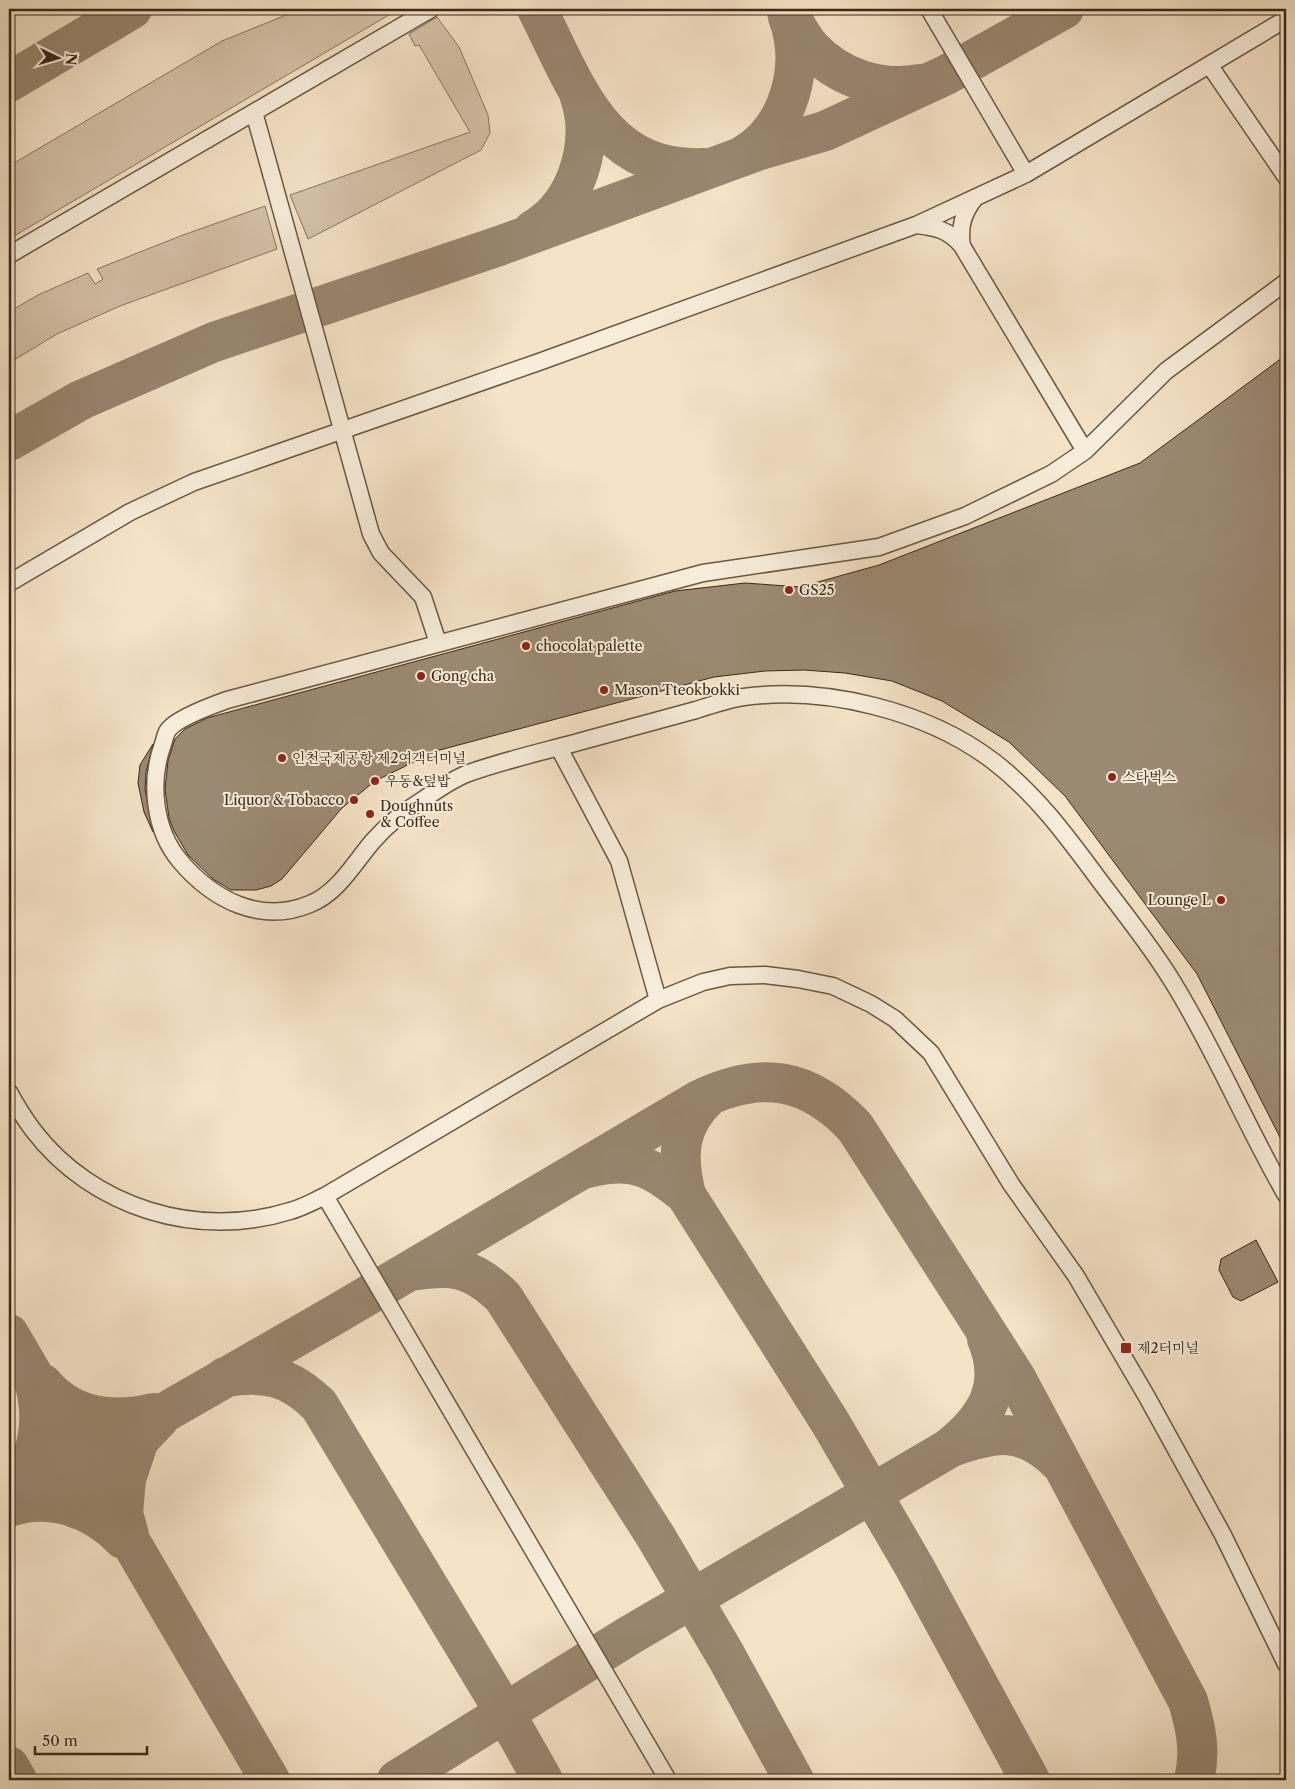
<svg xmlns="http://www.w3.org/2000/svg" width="1295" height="1789" viewBox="0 0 1295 1789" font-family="'Libre Caslon Text','Noto Serif KR',serif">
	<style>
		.green { fill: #d5c3aa; stroke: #887660 }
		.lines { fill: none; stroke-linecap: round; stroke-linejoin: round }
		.taxiway { stroke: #98866f; stroke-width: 40 }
		.building { fill: #9b8a73; stroke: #3a2916 }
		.minor-casing { stroke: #695842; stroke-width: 19 }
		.minor { stroke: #f8eddb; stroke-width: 16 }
		.poi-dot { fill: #8f2418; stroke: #f8eddb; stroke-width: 2 }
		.labels { text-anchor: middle; stroke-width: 4; stroke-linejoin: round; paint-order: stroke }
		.poi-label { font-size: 14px; fill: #3a2916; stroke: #f8eddb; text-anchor: start }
	</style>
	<rect width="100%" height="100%" fill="#f5e3c8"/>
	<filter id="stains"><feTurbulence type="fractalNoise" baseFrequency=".004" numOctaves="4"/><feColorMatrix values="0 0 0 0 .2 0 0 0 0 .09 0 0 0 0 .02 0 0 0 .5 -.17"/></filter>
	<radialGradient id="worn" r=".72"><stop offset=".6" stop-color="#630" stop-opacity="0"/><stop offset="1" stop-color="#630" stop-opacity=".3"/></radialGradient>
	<!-- green -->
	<path class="green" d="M301,9H399L9,239V166L222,41Z
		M437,17L459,47L488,115L490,133L481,150L308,239L290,195L470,132L419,45L415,46L409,34Z
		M265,206L277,249L120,306L57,334L9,363V312L38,295L88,273L95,284L103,279L97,269L183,235Z"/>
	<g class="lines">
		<!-- taxiway -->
		<path class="taxiway" d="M537,9C575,83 602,173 703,168
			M786,9C794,21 801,37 811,48C839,78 879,91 920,84
			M9,82L132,9
			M744,155C790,128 806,65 788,17
			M533,230C578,204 596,141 579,94
			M9,441L81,400L214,342L499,246L760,150L825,131L946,75L1064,9
			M587,1168C632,1157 652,1166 686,1195L830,1422L915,1568L1030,1780
			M686,1195C676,1154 678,1125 709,1096
			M411,1271C452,1264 472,1267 503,1297L656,1537L726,1656L794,1780
			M9,1334L270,1780
			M225,1377C266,1371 289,1376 319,1405L505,1713L543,1780
			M43,1384C71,1418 113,1423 154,1413
			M949,1448C996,1431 1023,1426 1060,1463
			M9,1497C36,1464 46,1427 35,1385
			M9,1502L338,1313L699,1100C760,1070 808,1077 855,1127L1016,1378L1188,1701C1196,1728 1201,1752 1194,1780
			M9,1507C50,1493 93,1508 123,1539
			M129,1535L123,1513L126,1479L139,1440L159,1419
			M9,1766L17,1780
			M397,1780L630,1635L948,1449C985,1420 1007,1387 987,1339"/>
	</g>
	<!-- building -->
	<path class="building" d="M1286,355V1149L1197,974L1065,796L1009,742L942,701L892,681L845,673L804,670L765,671L714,677L436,751L375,781L342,808L282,879L271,886L256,890H231L213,879L188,855L174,831L169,818L165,789L168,761L175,739L185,729L207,718L675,591L745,583L800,587L879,565L1140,463Z
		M153,744L146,772L145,789L153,832L144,812L138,783L140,765Z
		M1256,1240L1278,1282L1241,1301L1233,1297L1219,1270L1221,1259Z"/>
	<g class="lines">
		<!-- minor casing -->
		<g class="minor-casing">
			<path id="minor" d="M929,9L1026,174
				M1210,66L1286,177
				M254,112L371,534L381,553L423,597L438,643
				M916,225C936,227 949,230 962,246L1085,451
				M962,246C959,227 963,213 975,198
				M9,255L431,9
				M1286,282L1166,371L1085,451L1051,474L965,516L879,547L703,573L227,700C213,705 178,718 169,729C165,733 165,739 163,744C149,782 154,830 180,861C212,899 260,925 310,904C338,893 354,863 373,841C387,825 406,810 424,799C437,790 452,780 466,774C507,759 551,750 593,738C627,729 662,719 696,710C712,705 728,699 744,697C826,686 927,711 993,761C1035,793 1066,835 1097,877C1123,912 1152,947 1174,984C1216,1052 1246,1126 1286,1195
				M9,583L130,512L194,482L539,362L916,225L1026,174L1286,19
				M559,748L619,861L658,1000
				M9,1092C16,1105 24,1118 33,1130C92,1208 198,1240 290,1211C302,1208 314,1201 325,1196L658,1000L703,982L730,976L765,975L798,979L833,986L871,1004L895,1019L931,1053L1011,1184L1076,1276L1147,1397L1223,1535L1286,1664
				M325,1196L668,1780"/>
		</g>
		<!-- minor -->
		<use href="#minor" class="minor"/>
	</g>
	<!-- markers -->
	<g class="poi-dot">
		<circle cx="789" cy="590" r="5"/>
		<circle cx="526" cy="646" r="5"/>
		<circle cx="421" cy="676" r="5"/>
		<circle cx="604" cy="690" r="5"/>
		<circle cx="282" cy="758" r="5"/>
		<circle cx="1112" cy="777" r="5"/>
		<circle cx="375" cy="781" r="5"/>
		<circle cx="354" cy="800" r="5"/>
		<circle cx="370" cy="814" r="5"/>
		<circle cx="1221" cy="900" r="5"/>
		<rect x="1120" y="1342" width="12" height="12" rx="2.5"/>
	</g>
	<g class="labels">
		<!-- poi labels -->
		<g class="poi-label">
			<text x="799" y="595">GS25</text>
			<text x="536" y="651">chocolat palette</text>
			<text x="431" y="681">Gong cha</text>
			<text x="614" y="695">Mason Tteokbokki</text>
			<text x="292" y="763">인천국제공항 제2여객터미널</text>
			<text x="1122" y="782">스타벅스</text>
			<text x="385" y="786">우동&amp;덮밥</text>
			<text x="344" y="805" text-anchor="end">Liquor &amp; Tobacco</text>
			<text x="380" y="811">Doughnuts<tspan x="380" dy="16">&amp; Coffee</tspan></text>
			<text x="1211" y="905" text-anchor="end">Lounge L</text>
			<text x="1137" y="1353">제2터미널</text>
		</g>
	</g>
	<!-- margin -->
	<rect width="1295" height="1789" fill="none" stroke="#f5e3c8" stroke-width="30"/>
	<rect x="10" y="10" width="1275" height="1769" fill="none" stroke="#3a2916" stroke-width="2.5"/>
	<rect x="15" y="15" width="1265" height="1759" fill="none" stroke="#3a2916"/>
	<!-- north arrow -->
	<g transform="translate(58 58) rotate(95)" stroke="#f8eddb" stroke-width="4" paint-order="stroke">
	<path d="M0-4L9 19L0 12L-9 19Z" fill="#3a2916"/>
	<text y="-8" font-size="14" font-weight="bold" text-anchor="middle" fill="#3a2916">N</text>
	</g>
	<!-- scale -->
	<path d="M35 1746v8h112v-8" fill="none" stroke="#3a2916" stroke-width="2.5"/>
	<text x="42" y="1746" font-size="15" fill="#3a2916" stroke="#f8eddb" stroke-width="4" paint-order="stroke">50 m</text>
	<rect width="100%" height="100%" filter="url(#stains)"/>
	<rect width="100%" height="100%" fill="url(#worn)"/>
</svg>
